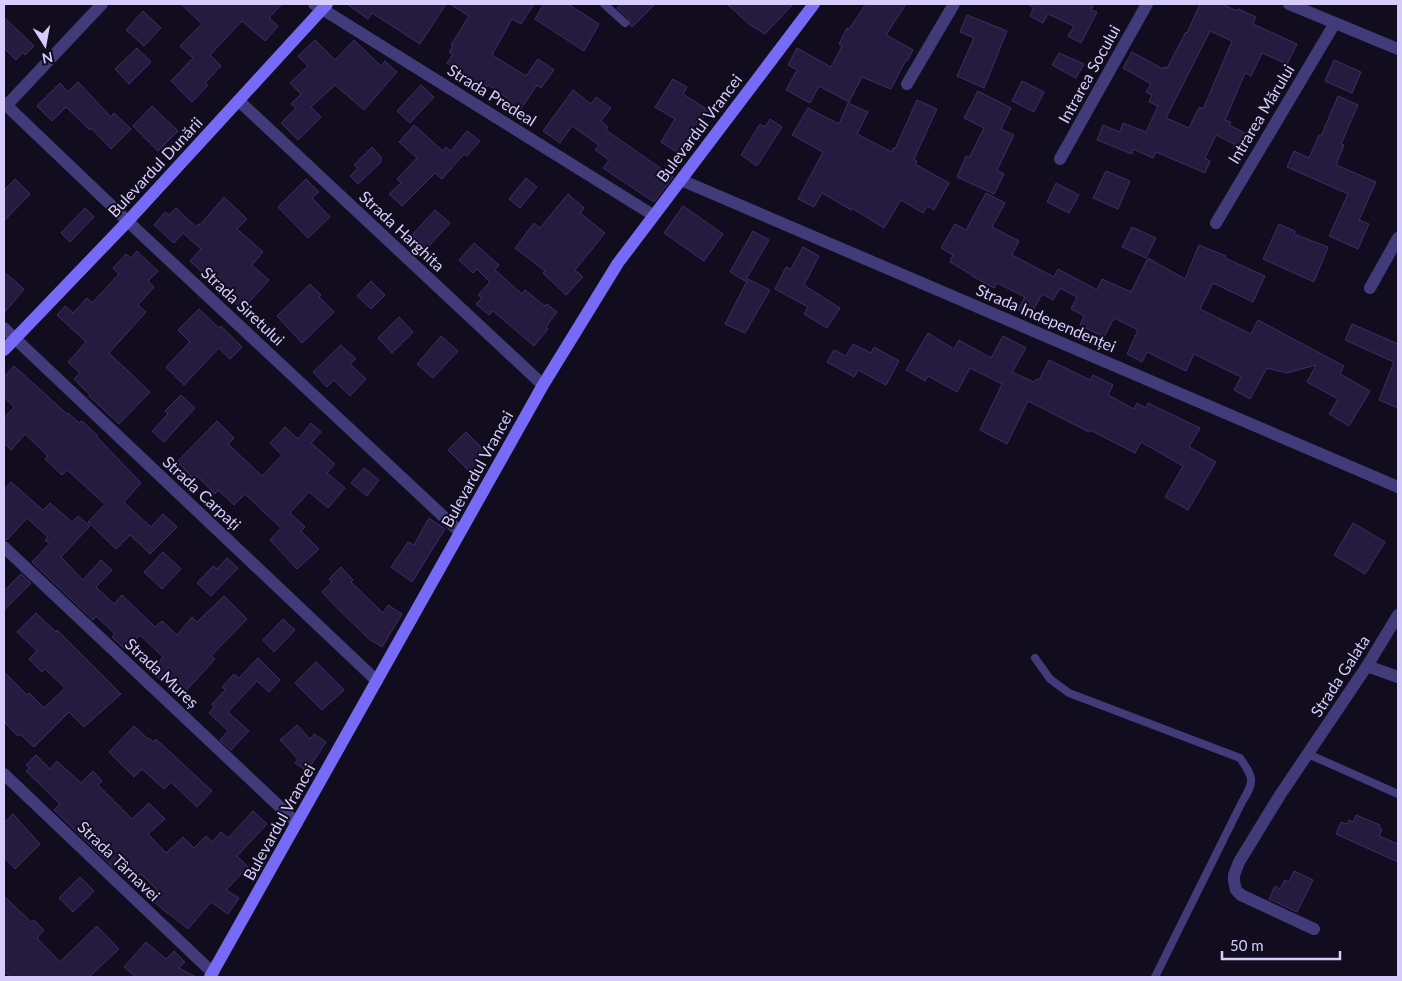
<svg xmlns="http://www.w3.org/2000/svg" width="1402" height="981" viewBox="0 0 1402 981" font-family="Lato,sans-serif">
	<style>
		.building { fill: #241b3e; stroke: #3d2e68; fill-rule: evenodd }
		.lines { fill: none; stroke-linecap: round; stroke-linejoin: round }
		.lane { stroke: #413b7a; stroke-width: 8 }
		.street { stroke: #413b7a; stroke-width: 12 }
		.secondary { stroke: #766af6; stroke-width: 12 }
		.labels { text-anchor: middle; stroke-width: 4; stroke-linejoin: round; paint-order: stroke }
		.street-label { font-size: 16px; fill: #d6cdfc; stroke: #110d1e }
	</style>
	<rect width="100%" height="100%" fill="#110d1e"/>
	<!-- building -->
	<path class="building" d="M181,4H282L269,18L278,26L265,41L242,21L210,55L221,66L205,83L208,85L192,102L171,81L193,58L180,46L202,24Z
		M347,4H446L420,44L372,13L368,19Z
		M450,4H534L521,24L512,19L492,55L526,76L538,59L554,70L541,88L537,85L516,116L504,108L510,100L488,85L484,91L473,84L475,81L447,63L453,54L449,52L453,46L451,45L469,16Z
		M544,4H568L599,24L584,51L535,19Z
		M622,4H655L632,27L630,25L629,19L617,8Z
		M727,4H793L765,34L750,25Z
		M866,4H906L886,35L913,50L907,61L906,60L891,89L862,77L849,102L819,86L810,103L786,90L797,70L788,65L797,48L831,67L842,46L839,44L847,28L849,29Z
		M1027,4H1094L1091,10L1097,12L1081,43L1068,36L1074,26L1048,14L1043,23L1030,16L1034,7Z
		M1200,4H1222L1237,11L1238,9L1256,17L1253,24L1297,44L1287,64L1262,53L1251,76L1245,73L1225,120L1231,122L1229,125L1249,135L1242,148L1216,135L1205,158L1210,161L1205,173L1156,152L1153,158L1133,149L1132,154L1097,140L1103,125L1120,132L1123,123L1146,132L1158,106L1149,102L1152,95L1146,92L1151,84L1123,68L1132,52L1163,69L1164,67L1167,68L1186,32L1187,33ZM1210,31L1232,41L1203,109L1199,107L1189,128L1166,118Z
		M143,11L161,28L144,46L126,30Z
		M967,15L1007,31L984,88L957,76L974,38L960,32Z
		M4,17L34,46L25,55L23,52L16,60L4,48Z
		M315,40L335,60L354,40L381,66L385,61L397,72L364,110L335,85L311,107L321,117L298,140L281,123L296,108L291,104L301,94L290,83L308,66L298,56Z
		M137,48L151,62L129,84L115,69Z
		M1059,53L1084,64L1076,78L1052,65Z
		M1334,60L1361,72L1352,93L1325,81Z
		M673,79L687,87L683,94L708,110L680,154L661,142L675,119L655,107Z
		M1022,81L1044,92L1034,112L1012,101Z
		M78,82L111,117L114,113L131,129L111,149L91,128L90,130L66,107L52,121L37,106L60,83L68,92Z
		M421,85L434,97L410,123L397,111Z
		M573,90L591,104L596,97L611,108L601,121L608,127L606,130L673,177L654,202L603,168L609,160L595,150L599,145L572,126L560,143L543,131Z
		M978,91L1011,108L1001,129L1014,135L997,170L1004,174L994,194L957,177L966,156L969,158L984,128L964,118Z
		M1338,96L1358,105L1341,144L1344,145L1336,165L1376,182L1359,220L1369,224L1358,249L1329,236L1348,194L1287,167L1294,151L1309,158L1319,135L1321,136Z
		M917,100L937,109L914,159L917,161L915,164L949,183L934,210L927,206L923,213L901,200L884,228L852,208L851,210L822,193L814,207L798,199L823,152L792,135L808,108L839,124L848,103L868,112L857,134L892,152L893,148L895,149Z
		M152,106L178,131L158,151L133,126Z
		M770,119L782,127L757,166L741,155L760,124L765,127Z
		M414,125L443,151L446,147L451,151L467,131L480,141L467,156L464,154L442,179L435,173L402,206L389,194L401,183L397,179L417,158L399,142Z
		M372,147L381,157V162L358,184L350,176L358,168L354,165Z
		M1106,171L1130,181L1118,209L1093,198Z
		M526,178L537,187L520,208L509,199Z
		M15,179L30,194L4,221V190Z
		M306,179L319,192L312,198L330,217L308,238L278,207Z
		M1056,183L1079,195L1069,213L1047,202Z
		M986,193L1005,203L992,227L1019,241L1012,255L1054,277L1058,269L1097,290L1102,279L1131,292L1148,258L1185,279L1199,245L1226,256L1225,258L1265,276L1253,302L1213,283L1200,309L1251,334L1258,320L1344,366L1340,374L1370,391L1349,426L1329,414L1338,399L1307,382L1316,365L1287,373L1267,368L1250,399L1234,390L1241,377L1194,354L1186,371L1147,352L1142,362L1127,354L1138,330L1114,318L1104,337L1080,325L1084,316L1071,309L1077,297L1060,288L1053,300L1042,294L1030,316L1018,310L1025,297L997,283L994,288L972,276V275L950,262L953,255L941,248L955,224L966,230Z
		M568,194L584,208L580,213L605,233L575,270L583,277L566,295L543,273L545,271L515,248L534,223L540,228Z
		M224,197L247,219L237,229L263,252L252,265L269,280L242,310L228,297L231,294L205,271L203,273L190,261L201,249L183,233L174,243L154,225L165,212L169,215L176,208L196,227L198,224L200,225Z
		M683,206L723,234L704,261L664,233Z
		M85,208L94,217L70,242L61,233Z
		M435,210L450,223L427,248L412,235Z
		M1279,224L1295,231L1294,234L1328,247L1314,282L1263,259Z
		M1132,227L1156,238L1146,258L1122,247Z
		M753,231L769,240L745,281L730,272Z
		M474,243L499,265L495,270L522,294L525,290L545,306L547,304L557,312L546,327L548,329L534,346L493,311L489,315L476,304L482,298L478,295L490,282L477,269L473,273L459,260Z
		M803,247L819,256L804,285L840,308L827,328L804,314L808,307L775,289L786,267L791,269Z
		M137,251L158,271L148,281L154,287L138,305L146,312L109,353L150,392L119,424L89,396L90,395L74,379L80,373L68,362L86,342L57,315L65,306L73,313L87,298L92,303L119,274L113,268L126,254L131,258Z
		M4,272L24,289L4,313Z
		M748,279L770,290L745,333L725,324Z
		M371,281L385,295L371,309L357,296Z
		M310,284L321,295L319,297L334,312L302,343L277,316Z
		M199,309L219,328L221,326L242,347L230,359L219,348L184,385L166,367L190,342L178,330Z
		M399,317L413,332L392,353L378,338Z
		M1352,324L1398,344V408L1379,400L1394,362L1345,340Z
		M928,333L954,349L959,340L991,358L1003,336L1026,348L1012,372L1034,382L1036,379L1039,380L1049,360L1090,380L1093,375L1113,385L1108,395L1134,409L1137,403L1146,408L1148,403L1200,428L1189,447L1216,462L1188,510L1165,497L1183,466L1141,442L1135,453L1090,430L1089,432L1028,401L1007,444L980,430L1002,384L970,368L957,392L928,376L925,381L906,370Z
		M441,336L458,351L433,378L417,364Z
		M853,344L871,353L874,347L899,361L886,385L858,370L854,377L827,362L834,350L846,356Z
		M341,345L356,359L350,364L366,379L350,396L334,380L327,387L313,372Z
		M14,366L67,414L68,413L79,423L82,421L98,436L97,437L141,483L124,502L130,508L151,527L163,514L177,527L150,554L130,535L116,549L88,522L105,504L67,470L62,475L45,459L48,456L25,434L11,450L4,443V418L14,407L4,397V377Z
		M181,395L195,408L164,442L152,431L168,414L165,411Z
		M217,421L234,438L228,444L262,476L282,455L270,443L285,427L298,439L311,423L321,432L311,443L335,464L327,473L345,488L328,508L309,492L290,513L305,527L301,531L319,549L297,569L270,540L281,528L245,494L234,505L218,490L215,494L197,476L194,479L177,462Z
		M466,432L484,450L475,459L480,464L471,473L448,450Z
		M364,468L379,480L367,496L351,483Z
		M11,482L43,510L50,503L72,522L78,516L90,526L61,557L83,580L101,560L112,570L96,587L114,604L122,595L155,627L162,621L177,635L192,617L197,622L224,596L247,619L211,656L215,659L185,692L168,676L163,682L150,671L163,657L140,635L126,650L112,637L115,634L96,616L93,620L32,562L49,544L45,540L48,537L27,518L7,540L4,539V490Z
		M429,518L445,529L412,582L391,567L408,542L414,545Z
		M1353,523L1385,542L1365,574L1334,555Z
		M163,552L181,569L162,589L144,572Z
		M227,558L238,568L211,596L197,583L213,566L217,569Z
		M341,567L353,580L351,582L383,613L388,605L402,614L382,647L369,639L336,607L322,592L332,582L329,579Z
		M21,574L31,583L4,610V591Z
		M36,613L56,632L57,630L121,694L84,727L69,712L34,747L20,734L18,736L4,722V672L27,695L29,693L44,708L65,688L45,669L42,672L29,659L37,651L17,632Z
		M283,619L295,630L274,652L263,640Z
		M258,658L280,680L269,692L257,681L228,712L249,731L231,750L220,740L228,731L209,713L214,707L212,704L225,690L222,687L234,674L239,678Z
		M316,662L344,690L322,710L295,683Z
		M297,725L310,739L314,734L326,742L307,771L295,763L298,759L280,740Z
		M134,726L148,739L149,738L154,742L156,739L212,791L197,807L171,782L164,789L142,769L134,777L109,752Z
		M36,755L50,769L57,761L81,783L93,771L102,781L98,785L132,819L149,803L165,819L148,834L166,853L183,837L194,848L206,836L212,842L221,832L228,838L253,811L267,824L237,856L248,867L226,890L239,898L228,914L211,902L188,929L168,913V914L152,900L159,892L141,874L131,883L115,865L113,867L54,810L60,804L26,771L30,768L26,765Z
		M13,814L40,844L15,869L4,857V823Z
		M1356,815L1380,825L1379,828L1382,829L1379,836L1398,844V862L1336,834L1341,822L1347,824L1349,820L1353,822Z
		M1294,871L1313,880L1297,912L1269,899L1275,886L1280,889L1285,880L1289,882Z
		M80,877L94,891L73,912L59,898Z
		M4,896L31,922L34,920L44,930L37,938L60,962L97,926L119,949L89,977H10L4,971Z
		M146,942L166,959L174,951L185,962L179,968L196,977H136L124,967Z"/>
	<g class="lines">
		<!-- lane -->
		<path class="lane" d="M604,4L625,23
			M1035,658L1050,679L1069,693L1240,758C1254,778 1255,781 1242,802L1155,977
			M1308,754L1398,794"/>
		<!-- street -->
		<path class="street" d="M314,4L653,215
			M1289,4L1398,49
			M907,84L954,4
			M239,101L543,385
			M4,103L137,230L460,532
			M6,106L102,4
			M1060,159L1147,4
			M681,180L1398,487
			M1216,223L1335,23
			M1370,288L1398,238
			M4,328L377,681
			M4,547L297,823
			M1367,666L1398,677
			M4,774L213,973
			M1314,929L1241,895L1236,890L1234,881V875L1239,862L1280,795L1367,666L1398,615"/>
		<!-- secondary -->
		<path class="secondary" d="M4,350L128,221L327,4
			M210,977L543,385L618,263L814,4"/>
	</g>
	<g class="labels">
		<!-- street labels -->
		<g class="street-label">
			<text transform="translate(1089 74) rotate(-61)" y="6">Intrarea Socului</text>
			<text transform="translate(492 95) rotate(32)" y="6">Strada Predeal</text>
			<text transform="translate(1261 114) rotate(-59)" y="6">Intrarea Mărului</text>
			<text transform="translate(699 128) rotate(-53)" y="6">Bulevardul Vrancei</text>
			<text transform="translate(155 167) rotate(-47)" y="6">Bulevardul Dunării</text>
			<text transform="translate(402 231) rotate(43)" y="6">Strada Harghita</text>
			<text transform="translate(243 306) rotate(43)" y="6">Strada Siretului</text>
			<text transform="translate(1046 318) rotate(23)" y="6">Strada Independenței</text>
			<text transform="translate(477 469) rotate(-61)" y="6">Bulevardul Vrancei</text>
			<text transform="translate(202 493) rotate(43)" y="6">Strada Carpați</text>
			<text transform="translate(162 673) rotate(43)" y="6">Strada Mureș</text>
			<text transform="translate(1340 676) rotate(-57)" y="6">Strada Galata</text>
			<text transform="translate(279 822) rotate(-61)" y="6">Bulevardul Vrancei</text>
			<text transform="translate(119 861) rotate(44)" y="6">Strada Târnavei</text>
		</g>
	</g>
	<!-- border -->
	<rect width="1402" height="981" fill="none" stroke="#d6cdfc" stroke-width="10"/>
	<!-- north arrow -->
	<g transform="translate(45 45) rotate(169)" stroke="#110d1e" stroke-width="4" paint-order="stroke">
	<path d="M0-4L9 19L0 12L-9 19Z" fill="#d6cdfc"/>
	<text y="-8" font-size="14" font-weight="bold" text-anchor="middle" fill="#d6cdfc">N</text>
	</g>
	<!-- scale -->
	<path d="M1222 951v8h118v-8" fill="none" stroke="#d6cdfc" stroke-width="2.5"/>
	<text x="1230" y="951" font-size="15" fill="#d6cdfc" stroke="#110d1e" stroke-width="4" paint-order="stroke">50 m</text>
</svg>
